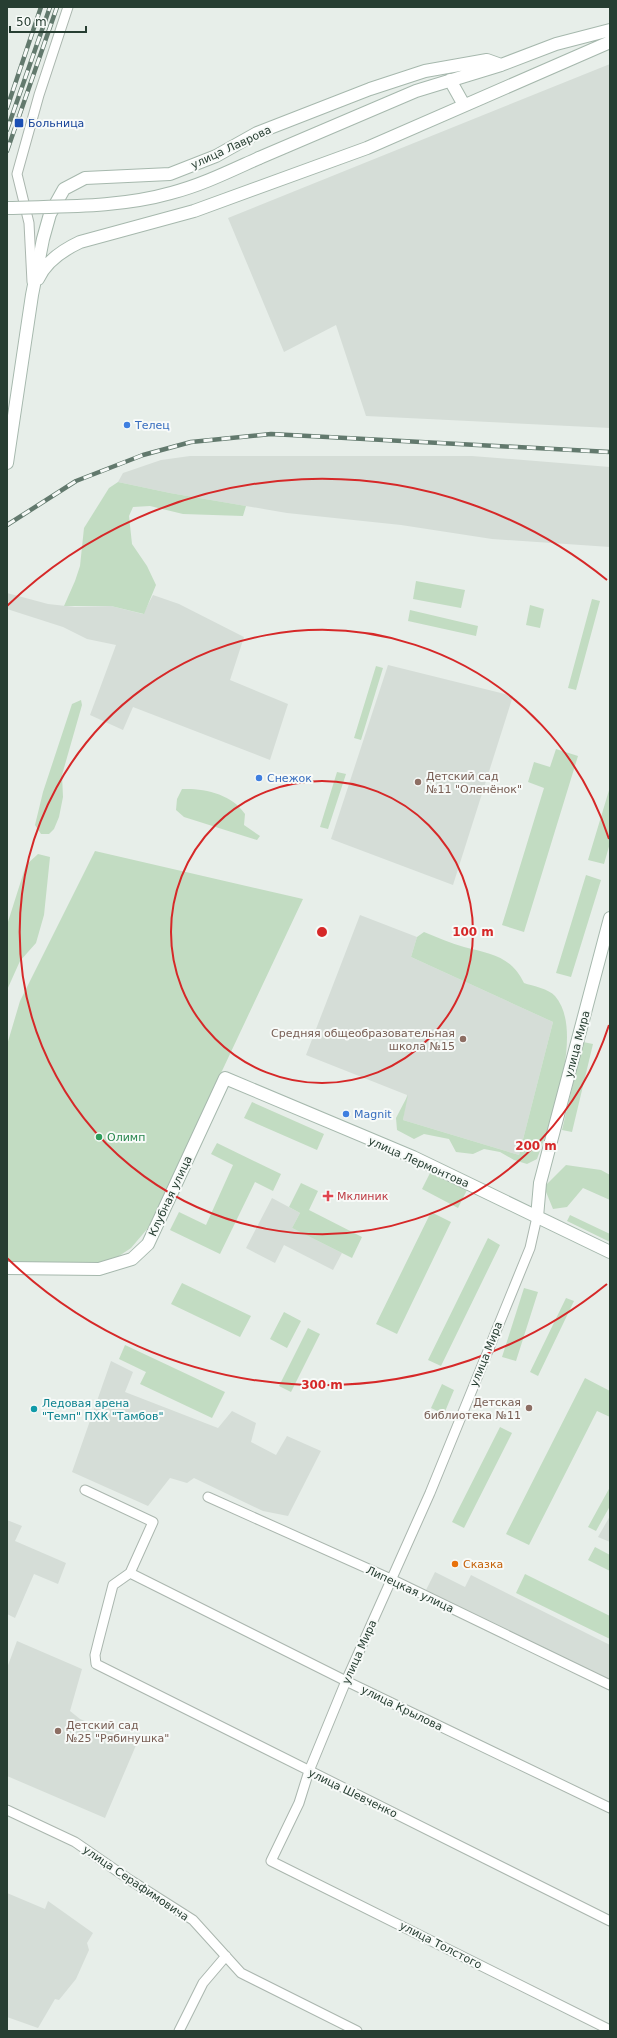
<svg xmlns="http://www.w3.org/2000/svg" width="617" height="2038" viewBox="0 0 617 2038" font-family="'DejaVu Sans',sans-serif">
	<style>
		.built { fill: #d5ddd7 }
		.green { fill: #c2dcc2 }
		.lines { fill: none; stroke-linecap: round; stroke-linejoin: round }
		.street-casing { stroke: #aab6ae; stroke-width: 11 }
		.secondary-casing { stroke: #a6b8ad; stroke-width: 14 }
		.street { stroke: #fff; stroke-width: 9 }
		.secondary { stroke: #fff; stroke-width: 12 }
		.rail-casing { stroke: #62796d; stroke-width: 4.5 }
		.rail { stroke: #f7faf8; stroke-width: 3; stroke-dasharray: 9; stroke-linecap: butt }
		.secondary-bridge-casing { stroke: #a6b8ad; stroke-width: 14; stroke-linecap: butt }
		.secondary-bridge { stroke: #fff; stroke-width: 12 }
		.ring { fill: none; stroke: #d62828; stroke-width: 2 }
		.transit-dot { fill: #1a4fb4; stroke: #f7faf8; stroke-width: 1.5 }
		.shop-dot { fill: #3f7fe0; stroke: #f7faf8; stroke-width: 1.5 }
		.education-dot { fill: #8d6e63; stroke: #f7faf8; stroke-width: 1.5 }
		.leisure-dot { fill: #2e9e5b; stroke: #f7faf8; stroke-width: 1.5 }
		.health-dot { fill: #e0444e; stroke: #f7faf8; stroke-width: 1.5 }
		.culture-dot { fill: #0f9aa8; stroke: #f7faf8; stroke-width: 1.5 }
		.food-dot { fill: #e8710a; stroke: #f7faf8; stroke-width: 1.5 }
		.labels { text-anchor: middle; stroke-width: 4; stroke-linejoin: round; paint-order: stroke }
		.transit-label { font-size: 11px; fill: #164399; stroke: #f7faf8; text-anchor: start }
		.street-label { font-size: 11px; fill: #273e32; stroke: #f7faf8 }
		.shop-label { font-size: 11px; fill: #366cbe; stroke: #f7faf8; text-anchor: start }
		.education-label { font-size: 11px; fill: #785e54; stroke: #f7faf8; text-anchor: start }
		.leisure-label { font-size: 11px; fill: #27864d; stroke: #f7faf8; text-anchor: start }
		.health-label { font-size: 11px; fill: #be3a42; stroke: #f7faf8; text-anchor: start }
		.culture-label { font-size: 11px; fill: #0d838f; stroke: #f7faf8; text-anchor: start }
		.food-label { font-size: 11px; fill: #c56008; stroke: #f7faf8; text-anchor: start }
		.centre { fill: #d62828; stroke: #f7faf8; stroke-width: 2 }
		.ring-label { font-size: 12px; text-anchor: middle; font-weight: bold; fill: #d62828; stroke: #f7faf8; stroke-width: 4; stroke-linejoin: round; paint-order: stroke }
	</style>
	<rect width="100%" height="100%" fill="#e7eee9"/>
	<!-- built -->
	<path class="built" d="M610,64V428L366,416L336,325L284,352L228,218Z
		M190,456H472L610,467V547L492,539L401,525L287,513L170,493L118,482L123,473L161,460Z
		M7,593L48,604L75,607L111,606L143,614L153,595L179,604L244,637L230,680L288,704L270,760L133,707L123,730L90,715L116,645L87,639L63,627L7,609Z
		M388,665L513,696L453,885L331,839Z
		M360,915L417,937L411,957L553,1022L519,1155L403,1120L407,1095L306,1055Z
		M272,1198L300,1213L292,1228L342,1253L333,1270L284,1245L275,1263L246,1248Z
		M111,1361L133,1372L125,1392L218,1428L232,1411L256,1423L251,1442L276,1455L287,1436L321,1451L288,1516L263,1511L194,1478L187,1483L170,1478L148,1506L72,1472Z
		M610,1516V1542L598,1537Z
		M7,1520L22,1526L15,1541L66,1563L58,1584L34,1574L15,1618L7,1614Z
		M435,1572L465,1587L471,1575L610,1645V1680L425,1592Z
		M17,1641L82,1669L70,1711L80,1719L137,1743L105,1818L7,1776V1668Z
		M7,1893L45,1909L48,1901L93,1933L87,1943L89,1950L76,1979L59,2000L55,1999L38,2028L7,2017Z"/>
	<!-- green -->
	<path class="green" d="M118,482L170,493L246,506L243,516L183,514L150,506L133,507L129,516L132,544L147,566L156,585L144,614L111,606H64L75,581L80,566L84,528L109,488Z
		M416,581L465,590L461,608L413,599Z
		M592,599L600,601L576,690L568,688Z
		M530,605L544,609L540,628L526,625Z
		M410,610L478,626L476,636L408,621Z
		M376,666L383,668L361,740L354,738Z
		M81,700L82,705L62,775L63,797L59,817L54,829L49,834H41L35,825L43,792L72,704Z
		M556,749L578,756L524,932L502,925L544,788L528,782L534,762L550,767Z
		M337,772L346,774L328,829L320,827Z
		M610,787V843L604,864L588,860Z
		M182,789C204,788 232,794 245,814L244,825L260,836L257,840L184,817L176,810L177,799Z
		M95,851L303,899L148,1228L131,1248L116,1258L99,1265L7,1262V1045L20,1001Z
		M38,854L50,857L44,915L36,943L20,961L7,990V925L26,865Z
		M586,875L601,880L571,977L556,973Z
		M424,932C437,937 450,943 464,947C491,954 511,956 524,983C533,986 549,989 555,996C585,1030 551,1121 537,1159L527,1164L514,1160L500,1152L484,1149L473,1154L456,1152L449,1139L424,1134L414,1139L397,1130L396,1118L408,1095L403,1120L519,1155L553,1022L411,957L417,937Z
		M583,1042L593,1044L572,1132L562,1130Z
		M252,1102L324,1134L317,1150L244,1118Z
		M217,1143L281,1174L273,1191L255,1182L220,1254L170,1230L179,1212L206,1225L233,1165L211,1154Z
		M566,1165L601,1170L610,1175V1200L583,1188L567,1207L553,1209L544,1187Z
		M431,1171L467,1190L458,1208L422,1189Z
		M301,1183L318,1191L309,1210L362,1237L352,1258L292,1228L300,1213L289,1207Z
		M431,1212L451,1222L397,1334L376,1324Z
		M570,1215L610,1234V1242L567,1221Z
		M488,1238L500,1245L441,1366L428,1360Z
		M182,1283L251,1316L240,1337L171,1304Z
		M524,1288L538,1292L516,1361L502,1357Z
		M566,1298L574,1301L538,1376L530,1372Z
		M284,1312L301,1321L287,1348L270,1339Z
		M308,1328L320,1334L291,1392L279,1386Z
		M125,1345L225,1392L212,1418L140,1384L146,1372L119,1359Z
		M585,1378L610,1391V1417L597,1411L529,1545L506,1534Z
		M442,1384L454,1390L444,1414L431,1408Z
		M500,1427L512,1433L464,1528L452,1522Z
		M610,1487V1506L596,1531L588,1527Z
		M595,1547L610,1555V1571L588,1560Z
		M525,1574L610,1616V1639L516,1593Z"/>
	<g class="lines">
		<!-- street casing -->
		<g class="street-casing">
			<path id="street" d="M32,282L29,223L17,174L39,95L68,7
				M537,1217L530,1248L430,1493L346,1681L309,1771L299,1803L271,1861L610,2030
				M85,1490L153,1522L130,1573L113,1585L99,1639L95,1655L96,1664L610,1921
				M208,1497L391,1579L610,1685
				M130,1573L346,1681L610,1808
				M7,1810L75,1842L130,1880L193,1920L241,1973L357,2031
				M179,2031L203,1983L226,1956"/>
		</g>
		<!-- secondary casing -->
		<g class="secondary-casing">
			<path id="secondary" d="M450,80L464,105
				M259,158L416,91L501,65L556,44L610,30
				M38,279C46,261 63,250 80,242L194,211L367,148L610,42
				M7,463L32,295L43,239L50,214L64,189L85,178L170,174L216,156L257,133L370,89L425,71L487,60L501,65
				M537,1217L540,1183L610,918
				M7,1268L99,1269L132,1259L148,1244L225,1078L413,1157L610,1252"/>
		</g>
		<!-- street -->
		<use href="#street" class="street"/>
		<!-- secondary -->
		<use href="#secondary" class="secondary"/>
		<!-- rail casing -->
		<g class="rail-casing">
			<path id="rail" d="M7,108L41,7
				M7,130L50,7
				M7,151L57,7
				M7,525L76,481L143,455L191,442L271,434L610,452"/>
		</g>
		<!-- rail -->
		<use href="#rail" class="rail"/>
		<!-- secondary-bridge casing -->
		<g class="secondary-bridge-casing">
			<path id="secondary-bridge" d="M7,208C61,206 118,208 171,193C202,185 230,171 259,158"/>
		</g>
		<!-- secondary-bridge -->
		<use href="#secondary-bridge" class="secondary-bridge"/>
	</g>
	<!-- distance rings -->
	<g class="ring">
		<circle cx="322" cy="932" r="151"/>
		<path d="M609 1025A302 302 0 1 1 609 839"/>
		<path d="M607 1284A453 453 0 0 1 7 1258M7 606A453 453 0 0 1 607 580"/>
	</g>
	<!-- markers -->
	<rect class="transit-dot" x="14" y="118" width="10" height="10" rx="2"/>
	<g class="shop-dot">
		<circle cx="127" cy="425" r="4"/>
		<circle cx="259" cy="778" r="4"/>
		<circle cx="346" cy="1114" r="4"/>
	</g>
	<g class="education-dot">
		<circle cx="418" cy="782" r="4"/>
		<circle cx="463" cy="1039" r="4"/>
		<circle cx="529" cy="1408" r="4"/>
		<circle cx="58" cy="1731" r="4"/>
	</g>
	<circle class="leisure-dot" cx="99" cy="1137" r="4"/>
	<path class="health-dot" d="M326 1190h4v4h4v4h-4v4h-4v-4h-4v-4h4z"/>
	<circle class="culture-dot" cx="34" cy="1409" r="4"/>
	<circle class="food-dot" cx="455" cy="1564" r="4"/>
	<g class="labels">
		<!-- transit labels -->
		<g class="transit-label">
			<text x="28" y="127">Больница</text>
		</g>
		<!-- street labels -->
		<g class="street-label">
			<text transform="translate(231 147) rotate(-25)" y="4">улица Лаврова</text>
			<text transform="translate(577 1044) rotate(-75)" y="4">улица Мира</text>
			<text transform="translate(419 1162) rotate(24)" y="4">улица Лермонтова</text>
			<text transform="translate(170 1196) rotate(-65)" y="4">Клубная улица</text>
			<text transform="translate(486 1354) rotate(-68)" y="4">улица Мира</text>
			<text transform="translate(410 1589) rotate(25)" y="4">Липецкая улица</text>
			<text transform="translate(359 1652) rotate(-66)" y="4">улица Мира</text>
			<text transform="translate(402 1708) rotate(26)" y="4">улица Крылова</text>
			<text transform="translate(353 1793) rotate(26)" y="4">улица Шевченко</text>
			<text transform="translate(136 1883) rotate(34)" y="4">улица Серафимовича</text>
			<text transform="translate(441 1945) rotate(27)" y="4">улица Толстого</text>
		</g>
		<!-- shop labels -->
		<g class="shop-label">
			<text x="135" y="429">Телец</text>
			<text x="267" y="782">Снежок</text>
			<text x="354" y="1118">Magnit</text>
		</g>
		<!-- education labels -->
		<g class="education-label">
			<text x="426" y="780">Детский сад<tspan x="426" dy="13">№11 "Оленёнок"</tspan></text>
			<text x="455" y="1037" text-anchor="end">Средняя общеобразовательная<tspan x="455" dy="13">школа №15</tspan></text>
			<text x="521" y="1406" text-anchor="end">Детская<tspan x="521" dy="13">библиотека №11</tspan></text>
			<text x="66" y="1729">Детский сад<tspan x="66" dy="13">№25 "Рябинушка"</tspan></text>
		</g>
		<!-- leisure labels -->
		<g class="leisure-label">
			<text x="107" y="1141">Олимп</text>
		</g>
		<!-- health labels -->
		<g class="health-label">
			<text x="337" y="1200">Мклиник</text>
		</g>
		<!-- culture labels -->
		<g class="culture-label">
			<text x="42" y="1407">Ледовая арена<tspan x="42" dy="13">"Темп" ПХК "Тамбов"</tspan></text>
		</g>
		<!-- food labels -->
		<g class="food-label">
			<text x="463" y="1568">Сказка</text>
		</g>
	</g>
	<circle cx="322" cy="932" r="6" class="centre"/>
	<g class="ring-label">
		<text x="473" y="936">100 m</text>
		<text x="536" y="1150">200 m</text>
		<text x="322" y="1389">300 m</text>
	</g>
	<!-- border -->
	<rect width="617" height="2038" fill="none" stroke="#273e32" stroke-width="16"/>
	<!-- scale -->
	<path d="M10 26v6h76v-6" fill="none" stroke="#273e32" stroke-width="2"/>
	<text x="16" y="26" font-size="12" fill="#273e32" stroke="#f7faf8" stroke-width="3" paint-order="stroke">50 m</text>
</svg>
